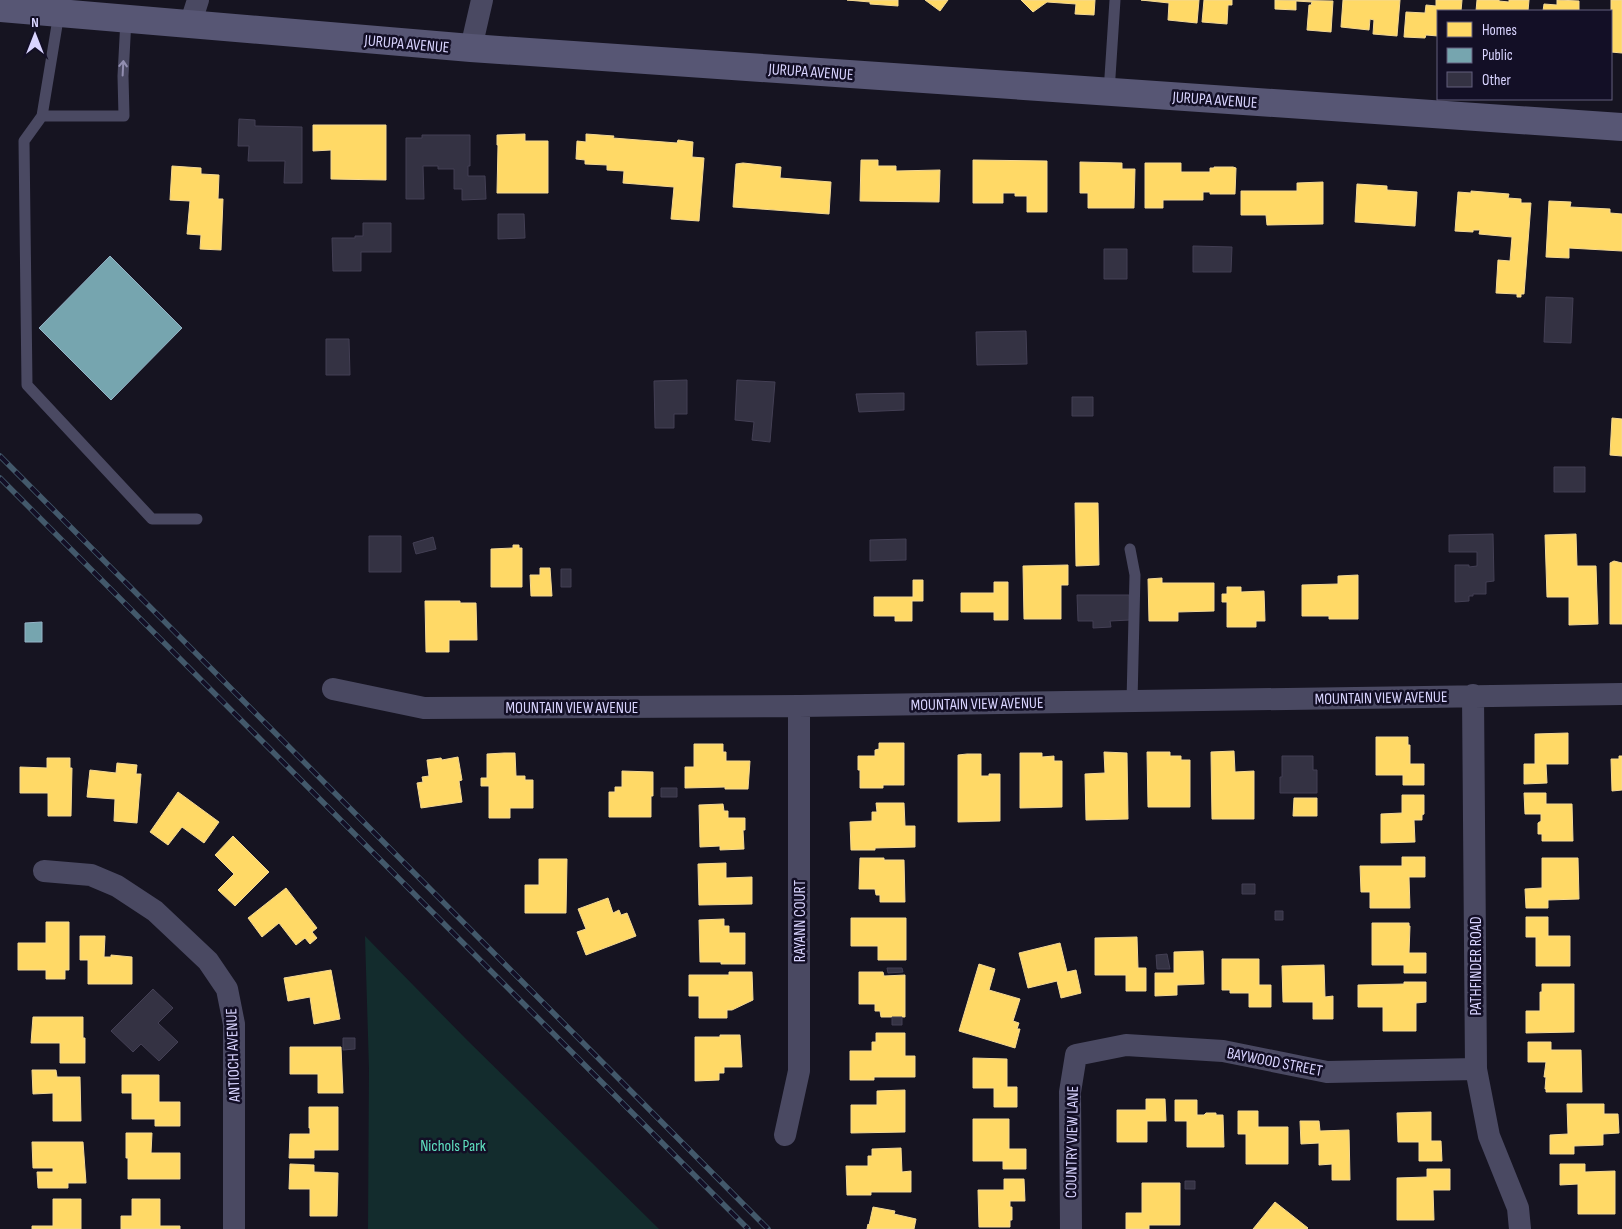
<svg xmlns="http://www.w3.org/2000/svg" width="1622" height="1229" viewBox="0 0 1622 1229" font-family="'Sofia Sans Condensed',sans-serif">
	<style>
		.green { fill: #132c2d }
		.homes { fill: #ffd966; stroke: #f4d894 }
		.public { fill: #76a5af; stroke: #94b3c7 }
		.building { fill: #343243; stroke: #433f54 }
		.lines { fill: none; stroke-linecap: round; stroke-linejoin: round }
		.lane { stroke: #4a4962; stroke-width: 11 }
		.street { stroke: #4a4962; stroke-width: 22 }
		.secondary { stroke: #575674; stroke-width: 28 }
		.rail-casing { stroke: #43596b; stroke-width: 5.5 }
		.rail { stroke: #130f26; stroke-width: 4; stroke-dasharray: 11; stroke-linecap: butt }
		.oneway { stroke: #928eb0 }
		.labels { text-anchor: middle; stroke-width: 5; stroke-linejoin: round; paint-order: stroke }
		.street-label { font-size: 16px; fill: #d9d4ff; stroke: #130f26 }
		.park-label { font-size: 16px; fill: #5fe0c0; stroke: #130f26 }
	</style>
	<rect width="100%" height="100%" fill="#161421"/>
	<!-- green -->
	<path class="green" d="M365,936L467,1040L659,1229H368L369,1069Z"/>
	<!-- homes -->
	<path class="homes" d="M847,0H898V6L870,4V2Z
		M925,0H948L940,11Z
		M1021,0H1095L1094,15L1075,14L1076,4L1047,2L1033,12Z
		M1141,0H1199L1197,23L1168,20L1169,3Z
		M1204,0H1232V5H1228L1227,24L1202,22Z
		M1275,0L1333,1L1331,32L1307,30L1309,5H1311L1312,2L1296,1V10L1275,9Z
		M1343,0H1400L1397,36L1373,34L1374,20L1370,19L1369,30L1341,27Z
		M1436,0H1462L1461,11H1438V36L1426,35L1425,38L1404,37L1406,12L1425,13L1426,5L1436,6Z
		M1477,0H1499V1L1509,2V0H1529L1528,11H1476Z
		M1557,0L1579,1V11H1543L1544,4L1557,5Z
		M1611,0H1622V53L1611,52Z
		M313,125H386V180L331,179V150L313,151Z
		M525,134V141H548V193H497L498,145H497V135Z
		M586,134L614,136L613,138L677,143L678,140L693,142L692,157L704,158L699,221L671,219L674,187L623,183L624,171L607,170V165L585,164V160L576,159L577,141L586,142Z
		M861,160H878V166H896V171L940,170L939,202L860,201Z
		M973,160L1047,161V212H1027V196H1015V193H1003V203H973Z
		M1080,162L1122,163V169H1135L1134,208H1088V193H1080Z
		M743,163L781,167L780,178L831,182L829,214L733,207L736,164Z
		M1145,163H1181V172H1210V168H1214V167H1233L1236,168L1235,194H1210V192H1203V200H1163V208H1145Z
		M172,166L201,168V174L219,175L218,199H223L221,250L200,249L201,235L187,234L190,201L170,200Z
		M1323,182V224L1267,225L1266,215H1241V191H1297V183Z
		M1357,184L1387,186V190L1417,192L1415,226L1355,222Z
		M1471,191L1509,194L1508,198L1521,199V203H1531L1524,294H1521V297H1517V294L1496,293L1498,260L1510,261L1512,237L1479,234L1480,230H1473V232L1455,231L1458,192L1471,193Z
		M1549,201L1571,202L1570,207L1610,209V213L1622,214V251L1569,248V258L1546,257Z
		M1612,418L1622,419V456L1610,455Z
		M1075,503H1098L1099,565L1076,566Z
		M1576,534L1577,566H1596L1598,624L1569,625V597H1547L1545,535Z
		M513,545H519V548H522V587H491V549L513,548Z
		M1614,561L1622,563V624H1610V563Z
		M1068,565V585H1061V619H1024L1023,566Z
		M540,568H550L552,596H531L530,575H540Z
		M1358,575V619H1329V616H1302V585L1338,584V576Z
		M1162,578V583H1214V611L1178,612V621H1149L1148,579Z
		M913,580H923V601H912V621H895V616H874V597H913Z
		M994,582H1008V620H994V612H961V593H994Z
		M1227,587H1241V592L1264,591L1265,621H1256V627H1227V602H1222V594H1227Z
		M425,601H460V603H476L477,640H449V652H426Z
		M1568,733V764H1546L1547,783L1524,784V764H1535V734Z
		M1376,737H1408V745H1410V764H1424V785H1403V775H1376Z
		M879,743H904V785H883V788H860V770H858V756H875V750L879,749Z
		M694,744H723V752H726V761H750L748,789H725V787L685,788V767H694Z
		M1234,751L1235,772L1254,771V819H1212L1211,752Z
		M1104,752L1127,753L1128,819L1086,820L1085,774L1105,773Z
		M1147,752H1170V756H1181V760H1190V807H1148Z
		M504,753H515L516,776H525V780H533V808H510V818H489V786H481V778H487V754Z
		M1020,753H1042V757L1054,756V761H1062V807L1020,808Z
		M967,754H981V776H989V774H1000V821L958,822V755Z
		M1619,756H1622V790L1612,791L1611,759H1619Z
		M458,757L462,780L459,781L462,802L421,808L417,783L423,782L422,777L429,776L427,760L441,758L442,760Z
		M47,758H70V768H72L71,816H48V793H20V767L47,768Z
		M117,763L137,765L136,774H141L137,823L114,821L115,799L87,797L90,770L116,773Z
		M622,771L653,772V796H651V817H609V792H615V787H622Z
		M178,792L219,822L204,843L182,827L168,845L150,832Z
		M1524,793H1546V804H1572L1573,841H1542V834H1538V823L1541,821V814H1525Z
		M1402,795H1424V814L1422,815V820H1414L1415,842L1381,843V814L1402,813Z
		M1294,798H1317V816H1293Z
		M876,803H904L905,826H915V847L875,848V850H851L850,822L872,821V812H877Z
		M723,804L724,811H728V818H745V830H743L744,849L720,850V846L700,847L699,805Z
		M233,836L269,872L235,906L218,890L234,874L215,855Z
		M1402,857H1425V877H1409L1410,908H1370V892H1361L1360,866H1402Z
		M860,858H884V860H904L905,902H880V895H876L875,889H859Z
		M1542,858H1578L1579,899L1548,900V908H1526L1525,889L1542,888Z
		M539,859H567L566,913H525V885H539Z
		M726,863V878L752,877V904L699,905L698,864Z
		M286,888L317,928L312,932L317,938L310,944L305,938L296,945L279,923L262,937L248,918Z
		M608,898L613,913L619,910L621,915L627,913L636,936L586,955L577,932L586,929L578,909Z
		M1526,917H1548V936H1570V966H1536V937H1526Z
		M851,918H906V960H878V946H851Z
		M724,919V926H729V933H745V964H721V962H700L699,920Z
		M46,922H69V970H65V979H46V970H18V943H46Z
		M1372,923H1409V926H1410L1409,953H1426V973H1404V965H1372Z
		M80,936H105L104,957H111V955L132,957V984H88V960H80Z
		M1137,937L1138,968H1146V991H1126V975H1095V938Z
		M1060,943L1067,972L1076,970L1081,993L1061,998L1057,981L1028,988L1019,953Z
		M1203,951L1204,984L1177,985V995L1155,996V973H1174V952Z
		M1222,959H1259V985H1271V1007H1249V993H1230V990H1222Z
		M979,964L995,969L989,990L1020,999L1013,1021L1019,1023L1017,1029H1020L1015,1048L959,1031Z
		M1324,965L1325,997L1333,996V1019H1313V1002H1283L1282,966Z
		M331,970L340,1019L314,1024L310,997L288,1001L284,978Z
		M729,972H752L753,1000L732,1010H727V1018H699V996H689V975H729Z
		M859,972H883L884,976L905,975V1017H881L880,1011H875V1004H859Z
		M1404,982H1426V1002L1416,1003V1031H1383V1007H1358V985L1404,984Z
		M1542,984H1574V1032L1526,1033V1011H1540V992H1542Z
		M33,1017H83V1038H85V1063H60V1043H31Z
		M876,1033H905V1056H915V1077H874V1080H850V1051H872V1042H876Z
		M720,1035H740L742,1067H724V1073H719V1080L695,1081V1037H720Z
		M1528,1042H1551V1050H1581L1582,1092H1546V1089H1545L1546,1077H1544L1546,1062H1528Z
		M290,1047H341L343,1093H318V1074H290Z
		M973,1058L1007,1059V1087H1017V1107H994V1088H973Z
		M32,1070H56L57,1077H80L81,1121H53V1093L33,1094Z
		M122,1075H159V1102H180V1126H155V1119H132V1093H122Z
		M905,1090V1132L851,1133V1105H877V1091Z
		M1146,1099H1165L1166,1121H1147V1142H1117V1110H1146Z
		M1175,1100H1197V1115H1204L1206,1113H1216V1115H1223L1224,1147H1187V1121H1175Z
		M1567,1104H1604V1114H1618L1619,1133L1603,1134V1145L1574,1146V1154H1550V1135L1568,1134Z
		M309,1107H338V1150H314V1158H289L290,1134H310V1128H309Z
		M1238,1111H1258V1127H1288V1164H1246V1134H1238Z
		M1431,1112V1141H1441L1442,1161H1419V1142H1398L1397,1113Z
		M973,1119H1009V1149H1026V1169H1003V1161H973Z
		M1300,1121H1319L1320,1131L1349,1130L1350,1180H1332V1164L1319,1165V1143L1301,1144Z
		M126,1133H152L151,1153H180V1179H128V1158H126Z
		M32,1142H83L86,1183H68V1188H38L37,1172H53V1168H33Z
		M901,1148L902,1172L911,1171V1192H871V1195H847L846,1166H868V1156H872V1149Z
		M290,1164L314,1165V1172L338,1173L337,1216H310V1189H289Z
		M1560,1164H1585V1172L1615,1171V1214H1578V1184L1560,1185Z
		M1427,1169H1450V1190H1433L1434,1220H1397V1178L1427,1177Z
		M1004,1179H1024L1025,1201H1010V1207H1012V1220H1010V1227H979L978,1190H1004Z
		M1142,1183H1180V1225H1149V1229H1126V1213H1142Z
		M53,1199H81V1229H32V1226H53Z
		M132,1199H160V1226H180V1229H121V1216H132Z
		M1275,1202L1308,1228L1307,1229H1253Z
		M873,1207L895,1211L894,1214L916,1219L914,1229H867L868,1224L869,1225Z"/>
	<!-- public -->
	<path class="public" d="M110,256L182,328L111,400L39,328Z
		M42,622V642H25V623Z"/>
	<!-- building -->
	<path class="building" d="M239,119L255,120V126L302,127V183H284L285,161H248L249,146H238Z
		M422,135H470V166H468V176H485L486,199L462,200V189H454V169H438V166H423L424,199H406V138H422Z
		M498,214H524L525,238L498,239Z
		M363,223H391V252H361V271H333L332,238H355V236H363Z
		M1193,246L1232,247L1231,272H1193Z
		M1104,249H1127V279H1104Z
		M1546,297L1573,298L1571,343L1544,342Z
		M1026,331L1027,364L977,365L976,332Z
		M326,339H349L350,375H326Z
		M687,380V414H674V428H655L654,381Z
		M737,380L775,382L770,442L752,440L754,422L735,420Z
		M904,393V410L859,412L856,394Z
		M1072,397H1093V416H1072Z
		M1554,467H1585V492H1554Z
		M1493,534L1494,581L1486,582V594H1473V596H1469V601L1455,602V565H1469V567L1477,566V552H1449V535Z
		M369,536H401V572H369Z
		M433,537L436,549L416,554L413,543Z
		M906,539V560L870,561V540Z
		M561,569H571V587H561Z
		M1077,595H1129L1130,620L1110,621L1111,627L1093,628V621H1078Z
		M1282,756H1313V770H1317V793H1280V777H1282Z
		M661,788H677V797H661Z
		M1242,884H1255V894H1242Z
		M1275,911H1283V920H1275Z
		M1167,954L1170,969H1157L1156,955Z
		M887,968H902L903,972L888,973Z
		M153,989L173,1008L158,1023L178,1042L159,1061L141,1044L133,1052L111,1031Z
		M892,1017H902V1025H892Z
		M343,1038H355V1049L343,1050Z
		M1185,1181H1195V1189H1185Z"/>
	<g class="lines">
		<!-- lane -->
		<path class="lane" d="M59,13L42,116L24,141L27,385L152,519H197
			M1109,92L1115,0
			M42,116H124L123,76L126,19
			M1130,549L1135,575L1132,701"/>
		<!-- street -->
		<path class="street" d="M190,25L198,0
			M471,48L482,0
			M333,689L424,708L799,706L1622,694
			M1473,695L1476,1069L1489,1136L1518,1208L1520,1229
			M44,871L91,875L117,886L155,911L208,961L227,989L234,1024V1229
			M785,1135L799,1071V706
			M1071,1229L1070,1092L1076,1055L1126,1045L1223,1051L1327,1072L1476,1069"/>
		<!-- secondary -->
		<path class="secondary" d="M0,8L471,48L1622,127"/>
		<!-- rail casing -->
		<g class="rail-casing">
			<path id="rail" d="M0,456L768,1229
				M0,478L748,1229"/>
		</g>
		<!-- rail -->
		<use href="#rail" class="rail"/>
	</g>
	<!-- one-way arrows -->
	<defs><path id="oneway-shaft" d="M-6 0H5M1.5-3L5.5 0L1.5 3" fill="none" stroke-width="1.6" stroke-linecap="round" stroke-linejoin="round" transform="scale(1.25)"/></defs>
	<use class="oneway" href="#oneway-shaft" transform="translate(123 68) rotate(-87)"/>
	<g class="labels">
		<!-- street labels -->
		<g class="street-label">
			<text transform="translate(407 43) rotate(5)" y="6">JURUPA AVENUE</text>
			<text transform="translate(811 71) rotate(4)" y="6">JURUPA AVENUE</text>
			<text transform="translate(1215 99) rotate(4)" y="6">JURUPA AVENUE</text>
			<text transform="translate(1381 697) rotate(-1)" y="6">MOUNTAIN VIEW AVENUE</text>
			<text transform="translate(977 703) rotate(-1)" y="6">MOUNTAIN VIEW AVENUE</text>
			<text x="572" y="713">MOUNTAIN VIEW AVENUE</text>
			<text transform="translate(799 921) rotate(-90)" y="6">RAYANN COURT</text>
			<text transform="translate(1475 966) rotate(-90)" y="6">PATHFINDER ROAD</text>
			<text transform="translate(232 1055) rotate(-92)" y="6">ANTIOCH AVENUE</text>
			<text transform="translate(1275 1061) rotate(11)" y="6">BAYWOOD STREET</text>
			<text transform="translate(1071 1142) rotate(-89)" y="6">COUNTRY VIEW LANE</text>
		</g>
		<!-- park labels -->
		<g class="park-label">
			<text x="453" y="1151">Nichols Park</text>
		</g>
	</g>
	<!-- legend -->
	<rect x="1437" y="10" width="175" height="90" fill="#130f26" stroke="#625e7d"/>
	<rect x="1447" y="22" width="25" height="15" fill="#ffd966" stroke="#625e7d"/>
	<text x="1482" y="35" font-size="15" fill="#d9d4ff">Homes</text>
	<rect x="1447" y="48" width="25" height="15" fill="#76a5af" stroke="#625e7d"/>
	<text x="1482" y="60" font-size="15" fill="#d9d4ff">Public</text>
	<rect x="1447" y="72" width="25" height="15" fill="#343243" stroke="#625e7d"/>
	<text x="1482" y="85" font-size="15" fill="#d9d4ff">Other</text>
	<!-- north arrow -->
	<g transform="translate(35 35)" stroke="#130f26" stroke-width="4" paint-order="stroke">
	<path d="M0-4L9 19L0 12L-9 19Z" fill="#d9d4ff"/>
	<text y="-8" font-size="14" font-weight="bold" text-anchor="middle" fill="#d9d4ff">N</text>
	</g>
</svg>
